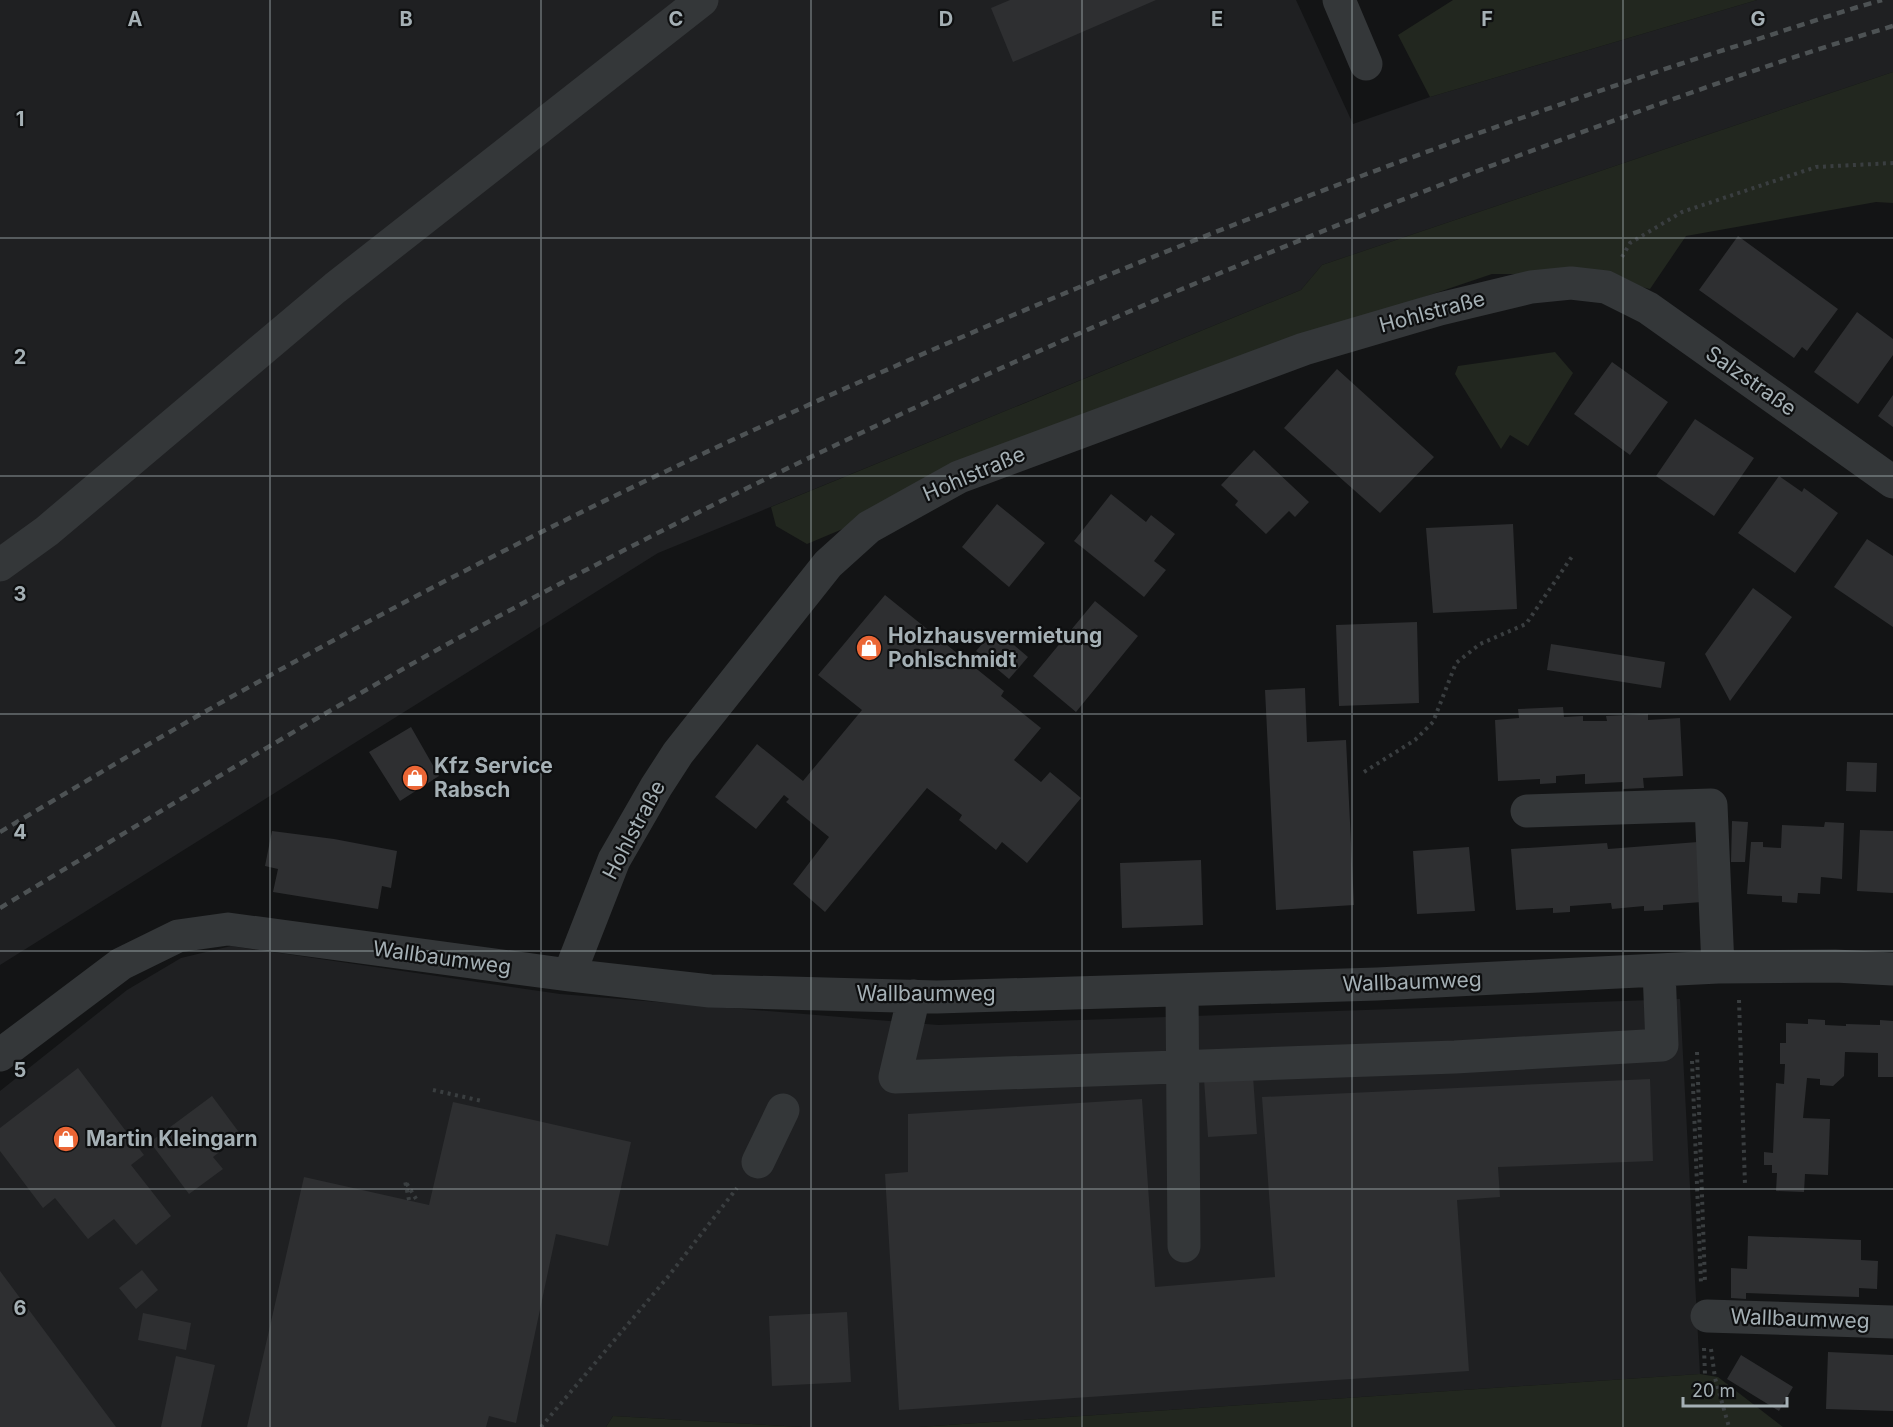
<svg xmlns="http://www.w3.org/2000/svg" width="1893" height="1427" viewBox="0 0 1893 1427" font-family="Inter,sans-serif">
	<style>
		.built { fill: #1f2022 }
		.green { fill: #22271f }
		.building { fill: #2e2f31 }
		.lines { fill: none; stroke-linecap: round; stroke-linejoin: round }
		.path { stroke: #3a3e40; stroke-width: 4; stroke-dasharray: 3 4.5; stroke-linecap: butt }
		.minor { stroke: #343739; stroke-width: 33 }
		.rail { stroke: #4d5254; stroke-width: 4.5; stroke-dasharray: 8 6; stroke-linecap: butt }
		.grid { fill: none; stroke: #a5b0b5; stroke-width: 1.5; stroke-opacity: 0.55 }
		.labels { text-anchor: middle; stroke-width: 4.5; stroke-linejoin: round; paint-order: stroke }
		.street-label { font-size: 21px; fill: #a5b0b5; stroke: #0e0f10 }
		.poi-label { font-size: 21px; font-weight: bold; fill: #a5b0b5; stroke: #0e0f10; text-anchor: start }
		.grid-label { font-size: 20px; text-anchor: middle; font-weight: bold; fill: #a5b0b5; stroke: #0e0f10; stroke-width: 4.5; stroke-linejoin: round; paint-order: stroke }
	</style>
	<rect width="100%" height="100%" fill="#131415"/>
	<!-- built -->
	<path class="built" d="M0,0H1296L1353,124L1430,97L1757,0H1893V72L1322,265L1301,290L658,553L0,965Z
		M231,946L560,994L938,1025L1680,999L1700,1374L919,1427H802L613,1416L606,1427H0V1091L127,990L181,958Z"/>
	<!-- green -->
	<path class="green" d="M1453,0H1757L1430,97L1398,35Z
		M1893,72V203L1876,202L1686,236L1650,289L1589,274H1492L1335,327L1054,440L807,544L776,526L771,507L1301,290L1322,265Z
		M1555,352L1573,373L1528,446L1510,435L1501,449L1455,374L1458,366Z
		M1700,1374L1718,1377L1783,1427H919Z
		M613,1416L802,1427H606Z"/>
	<!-- building -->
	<path class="building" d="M1010,0H1156L1013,62L991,8Z
		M1738,236L1838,309L1807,351L1802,347L1794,358L1699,290Z
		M1857,312L1893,339V355L1858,404L1814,372Z
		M1612,362L1668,402L1630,455L1574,414Z
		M1337,369L1434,457L1380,513L1284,428Z
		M1893,395V427L1878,416Z
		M1695,419L1754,458L1714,516L1656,476Z
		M1254,450L1309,502L1295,517L1289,511L1266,534L1235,505L1238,501L1221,485Z
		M1779,476L1802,492L1804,488L1838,513L1795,573L1738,533Z
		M1111,494L1146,522L1151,515L1175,534L1154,561L1166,570L1144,597L1074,541Z
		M997,504L1045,543L1009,587L962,547Z
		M1513,524L1517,609L1433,613L1426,528Z
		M1867,539L1893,556V627L1834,587Z
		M1753,588L1792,617L1730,701L1705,654Z
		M885,595L1004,691L1001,696L1041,728L1014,760L1041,782L1050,772L1081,798L1027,863L1002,842L996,850L959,820L962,815L927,788L825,912L793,884L829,837L786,802L789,799L784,795L756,829L715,797L757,744L803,781L862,710L818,675Z
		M1095,601L1138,636L1076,712L1033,676Z
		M1417,622L1419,703L1339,706L1336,625Z
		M995,629L1028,657L1009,679L976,651Z
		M1551,644L1665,662L1661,688L1547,670Z
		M1305,688L1307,742L1346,740L1354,905L1276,910L1265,690Z
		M1563,707L1564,717L1583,716V721H1607L1606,716L1648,714V720L1680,718L1683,776L1643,778L1644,788L1623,789V782L1585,784V774L1556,776V783L1540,784V779L1498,781L1495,720L1519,718L1518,709Z
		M411,727L439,776L400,801L369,752Z
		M1847,762L1877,763L1876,792L1846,791Z
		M1732,821L1748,822L1745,862H1731Z
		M1825,822L1844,823L1842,879L1821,877L1820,894L1798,893L1797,903L1782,902V896L1747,894L1751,842H1763V847L1781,848L1782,825L1824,827Z
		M1860,830L1893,831V893L1857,891Z
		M272,831L334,839L397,851L391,888L382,886L378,909L273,892L278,869L265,866Z
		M1698,842L1702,902L1663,905V910L1644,911V906L1612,909L1611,903L1570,906V912L1553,913V908L1516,910L1511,849L1607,843L1608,849Z
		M1469,847L1475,911L1417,914L1413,851Z
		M1201,860L1203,925L1122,928L1120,863Z
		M1808,1019L1825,1020V1025L1846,1026V1024L1880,1025V1020L1893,1021V1077H1878V1053L1845,1052L1844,1076L1833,1086L1820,1085V1079L1807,1078L1803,1118L1830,1119L1828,1175L1805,1174L1804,1192L1776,1191L1777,1173H1772V1165H1764V1152L1773,1153L1776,1083L1784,1084L1785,1064H1780V1043H1786V1023L1808,1024Z
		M78,1068L144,1155L131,1165L171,1216L136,1245L114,1219L88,1239L55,1198L43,1208L0,1151V1128Z
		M1253,1076L1257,1134L1208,1137L1204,1079Z
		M1650,1079L1653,1161L1498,1167L1500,1197L1457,1200L1469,1371L899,1410L885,1174L908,1172V1114L1142,1099L1155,1287L1275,1277L1262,1097Z
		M212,1096L241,1135L213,1157L223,1169L189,1194L150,1142Z
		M453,1102L631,1142L608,1246L556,1234L516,1423L489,1416L486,1427H247L304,1177L429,1205Z
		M1748,1236L1861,1240V1260L1878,1261L1877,1289L1859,1288V1297L1746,1293V1299L1731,1298V1268L1747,1269Z
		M142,1270L158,1290L136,1309L119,1288Z
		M0,1271L116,1427H0Z
		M847,1312L851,1382L772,1386L769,1316Z
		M143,1313L191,1323L186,1350L138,1340Z
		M1828,1352L1893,1355V1411L1826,1409Z
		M1741,1355L1793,1387L1779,1411L1727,1379Z
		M176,1356L215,1365L201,1427H161Z"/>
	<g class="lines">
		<!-- path -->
		<path class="path" d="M1622,257L1630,243L1682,212L1816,167L1893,163
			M1364,772L1415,740L1433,722L1456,663L1480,644L1526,624L1573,555
			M1739,1000L1745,1185
			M1697,1052L1705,1282
			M1692,1061L1701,1284
			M433,1090L482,1101
			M409,1200L405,1181L418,1202
			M1704,1348L1705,1375
			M1711,1349L1715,1378L1729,1427
			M541,1427L667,1278L737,1188"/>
		<!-- minor -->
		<path class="minor" d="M1339,0L1366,64
			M0,565L47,531L335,288L702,0
			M1527,811L1711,805L1718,967
			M569,975L614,860L656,787L678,753L828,564L869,527L959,477L1304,349L1440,309L1531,287L1571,283L1606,287L1648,308L1893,482
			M1182,990L1184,1246
			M914,996L895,1077L1455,1057L1662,1045L1659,970
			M0,1055L121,964L178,936L228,929L569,975L710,991L937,997L1377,984L1718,967L1835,966L1893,969
			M758,1162L783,1110
			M1707,1316L1893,1322"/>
		<!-- rail -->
		<path class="rail" d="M0,832C87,781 172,729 260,681C534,527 821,394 1111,274C1309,193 1510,119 1714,53C1770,36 1825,16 1882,0
			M0,908C150,818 299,726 453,641C788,458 1138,298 1496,164C1626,116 1759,66 1893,26"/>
	</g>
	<!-- grid -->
	<path class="grid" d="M270,0V1427M541,0V1427M811,0V1427M1082,0V1427M1352,0V1427M1623,0V1427M0,238H1893M0,476H1893M0,714H1893M0,951H1893M0,1189H1893"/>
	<!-- icons -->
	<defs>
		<g id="shop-disc" transform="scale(1.35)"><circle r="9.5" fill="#eb6635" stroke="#0e0f10"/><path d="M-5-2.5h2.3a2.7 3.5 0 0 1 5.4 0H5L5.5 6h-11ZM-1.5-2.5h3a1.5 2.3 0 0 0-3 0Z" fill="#fff"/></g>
	</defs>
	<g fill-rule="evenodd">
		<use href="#shop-disc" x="869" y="648"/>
		<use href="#shop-disc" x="415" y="778"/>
		<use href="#shop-disc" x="66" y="1139"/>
	</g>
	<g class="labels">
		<!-- street labels -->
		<g class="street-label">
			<text transform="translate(1432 312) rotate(-15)" y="7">Hohlstraße</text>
			<text transform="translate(1751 381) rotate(35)" y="7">Salzstraße</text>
			<text transform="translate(974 474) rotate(-23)" y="7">Hohlstraße</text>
			<text transform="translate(634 830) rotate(-62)" y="7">Hohlstraße</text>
			<text transform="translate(442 958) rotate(8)" y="7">Wallbaumweg</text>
			<text transform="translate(1412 982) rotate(-2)" y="7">Wallbaumweg</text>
			<text x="926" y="1001">Wallbaumweg</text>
			<text transform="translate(1800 1319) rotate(2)" y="7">Wallbaumweg</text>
		</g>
		<!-- poi labels -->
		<g class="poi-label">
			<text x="888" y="643">Holzhausvermietung<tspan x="888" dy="24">Pohlschmidt</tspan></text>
			<text x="434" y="773">Kfz Service<tspan x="434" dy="24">Rabsch</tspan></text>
			<text x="86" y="1146">Martin Kleingarn</text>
		</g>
	</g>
	<g class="grid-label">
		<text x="135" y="26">A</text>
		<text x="406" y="26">B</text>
		<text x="676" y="26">C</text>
		<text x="946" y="26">D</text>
		<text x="1217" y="26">E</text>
		<text x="1487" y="26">F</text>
		<text x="1758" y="26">G</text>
		<text x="20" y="126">1</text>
		<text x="20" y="364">2</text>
		<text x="20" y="601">3</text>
		<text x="20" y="839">4</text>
		<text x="20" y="1077">5</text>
		<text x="20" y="1315">6</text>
	</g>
	<!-- scale -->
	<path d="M1683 1397v9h104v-9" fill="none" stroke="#a5b0b5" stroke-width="3"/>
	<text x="1692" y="1397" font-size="18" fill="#a5b0b5" stroke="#0e0f10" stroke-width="4.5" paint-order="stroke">20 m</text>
</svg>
